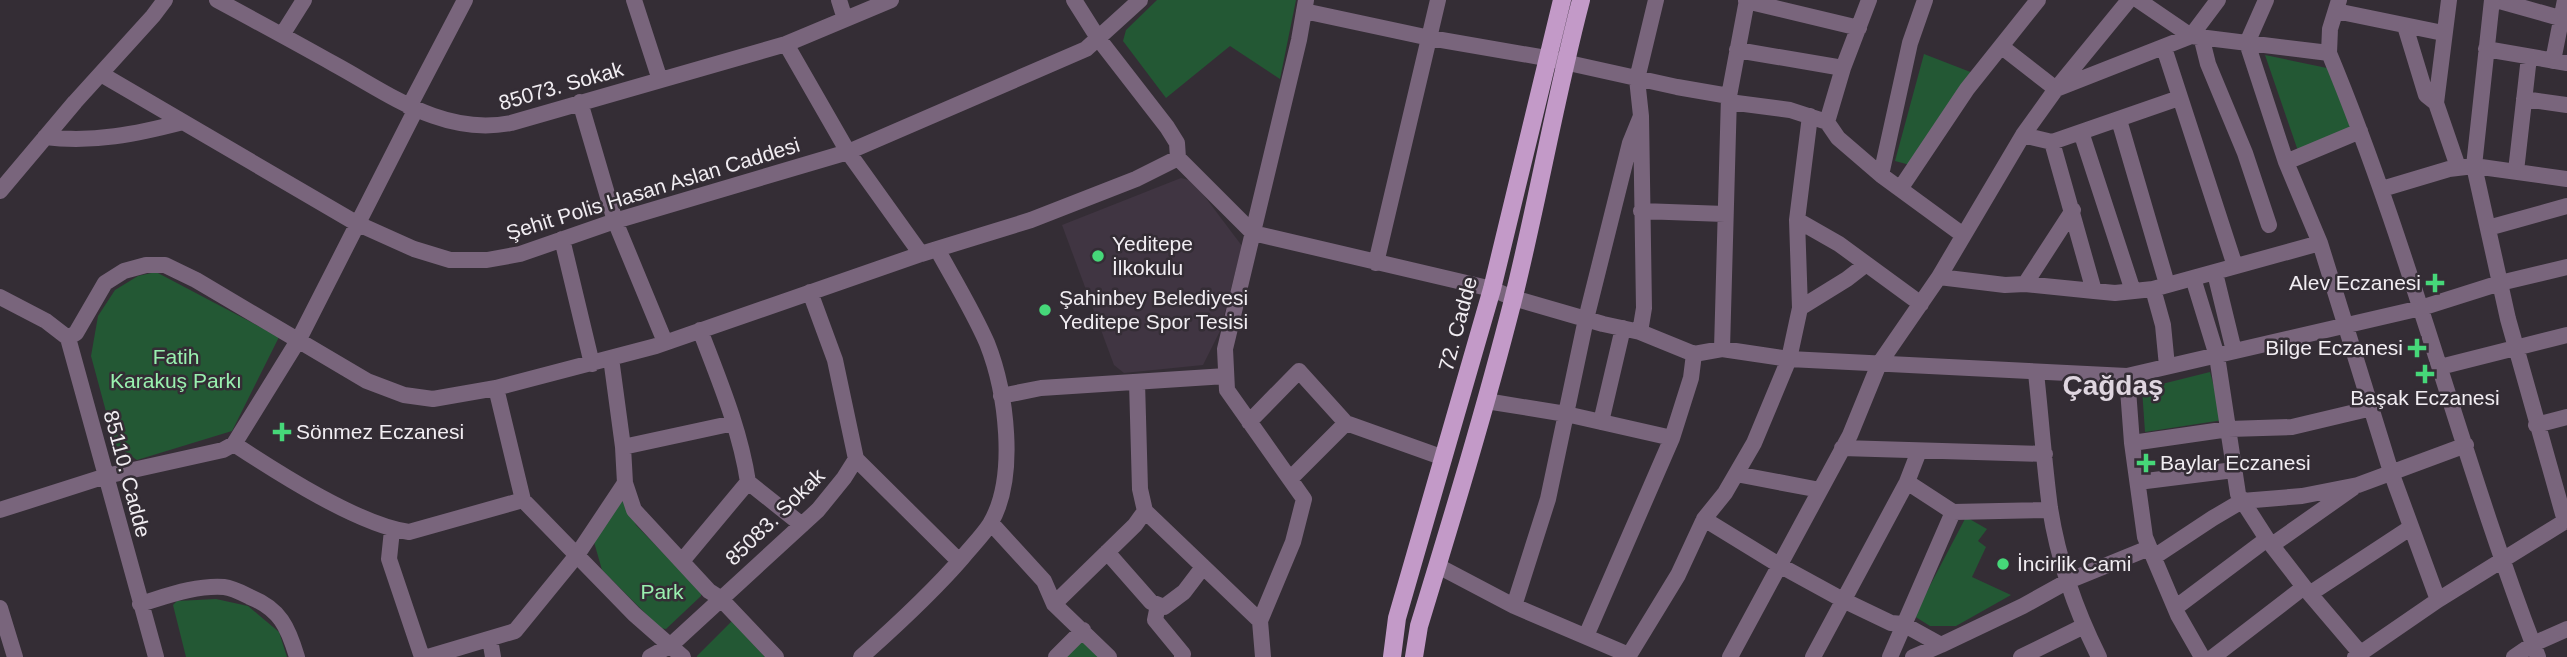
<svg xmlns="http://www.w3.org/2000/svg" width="2567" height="657" viewBox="0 0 2567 657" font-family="Helvetica,sans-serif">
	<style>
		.built { fill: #403542 }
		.green { fill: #235834 }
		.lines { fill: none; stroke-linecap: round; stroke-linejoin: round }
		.minor { stroke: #79657c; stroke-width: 16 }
		.major { stroke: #c39ac8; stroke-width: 18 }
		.poi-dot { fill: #46d779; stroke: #342d35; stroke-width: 2.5 }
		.labels { text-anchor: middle; stroke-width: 5; stroke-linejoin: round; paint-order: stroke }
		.street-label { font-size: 21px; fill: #f1edf2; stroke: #342d35 }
		.poi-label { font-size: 21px; fill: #f1edf2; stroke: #342d35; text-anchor: start }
		.park-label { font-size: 21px; fill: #99f0af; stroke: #342d35 }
		.district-label { font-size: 28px; font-weight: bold; fill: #dfd6e0; stroke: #342d35 }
	</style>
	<rect width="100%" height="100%" fill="#342d35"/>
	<!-- built -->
	<path class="built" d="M1181,178L1193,181L1242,246L1220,331L1203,365L1124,373L1114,365L1062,225Z"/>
	<!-- green -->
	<path class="green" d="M1157,0H1296L1280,79L1230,46L1166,98L1123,41L1126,30Z
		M1924,54L1973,73L1910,165L1895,161Z
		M2265,55L2327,68L2352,128L2298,151Z
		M156,272L279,337L232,431L137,460L115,445L91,356L98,316L115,290L138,276Z
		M2210,372L2223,420L2145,432L2142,389Z
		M622,501L628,504L636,525L701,592V596L666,629L660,628L602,570L594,542Z
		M1966,517L1987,529L1978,541L1986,547L1972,577L2011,595L1956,626H1930L1914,616Z
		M216,599L248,606L279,632L287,657H186L173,605L177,601Z
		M732,621L765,657H697V656Z
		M1085,639L1106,657H1066Z"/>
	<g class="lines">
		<!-- minor -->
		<path class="minor" d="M217,0C256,21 295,42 334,64C391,95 443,136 511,123L786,44L891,0
			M634,0L660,80
			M839,0L845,19
			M2138,0L2191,36L2329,53
			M2266,0L2247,43L2286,162L2320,243L2391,472L2438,600
			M2339,0L2330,29L2329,53C2411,250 2461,458 2538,657
			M2449,0L2436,103L2458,167
			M2492,0L2474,166L2508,319L2565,521
			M2496,0L2567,20
			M1746,1L1859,28
			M1304,11L1430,38L1546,58L1677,87L1729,96
			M2336,11L2443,33
			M2405,26L2426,95L2436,103
			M282,35L304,0
			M2201,36L2208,64L2245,153L2269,225
			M786,44L848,152L921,254
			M2002,47L2056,89L2191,36L2218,0
			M2164,48L2235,266
			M2486,49L2567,63
			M1737,50L1843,68
			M2553,61L2565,0
			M101,74L356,223L414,249L450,260H487L520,254L615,221L848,152L1086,49L1140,0
			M2524,99L2567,105
			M580,102L615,221L665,342
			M1729,102L1790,110L1827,122L1838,138L1881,175L1963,235
			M409,107L465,0
			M2119,120L2167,284
			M1827,122L1843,68L1869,0
			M2081,132L2133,291
			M2023,135L2052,142L2179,98
			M45,137C93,143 137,134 183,122
			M1178,158L1253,233L1492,289L1513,298L1603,324L1640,332L1694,354L1722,349L1789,359L2127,376L2421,308L2500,283L2567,267
			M2286,162L2360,131
			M2516,171L2529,57
			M1881,175L1910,43L1925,0
			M1900,189L1967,89L2038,0
			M2382,189L2449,169L2474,166L2567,179
			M0,191L75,102L153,16L165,0
			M1641,211L1725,214
			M1797,220L1839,244L1921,304
			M2488,228L2567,206
			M562,239L592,364
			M1376,263L1438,0
			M2215,273L2234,351
			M1939,277L2005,285L2025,284L2094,291L2052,142
			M2193,278L2217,356L2238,494L2267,539L2304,587L2361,654
			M2025,284L2073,210
			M2153,289L2163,325L2167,366
			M2094,291L2115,293L2153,289L2320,243
			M0,297L46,321L68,338L156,657
			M1800,308L1847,279L1865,265
			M1640,332L1644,308L1641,116L1637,79L1656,0
			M68,338L76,333L105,283L124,271L146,265H165L196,280L367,381L404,395L433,399L496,388L656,346L921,254L1031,220L1136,179L1178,158L1177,143L1167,127L1098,38L1074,0
			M1722,349L1729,96L1747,0
			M611,358L623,447L625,483L634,510L709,591L720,598L776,657
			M2440,367L2567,335
			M2036,373C2041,418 2044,463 2050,508C2058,559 2076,611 2099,657
			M2127,376L2132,443L2145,537L2178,615L2202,657
			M1137,382L1140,489L1145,511L1260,621
			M496,388L523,500L634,614L683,657
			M1001,396L1041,388L1226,376
			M1486,401L1566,414L1672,438
			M1249,422L1299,371L1346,423
			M1601,422L1623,328
			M2536,425L2567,417
			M2132,443L2229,429L2292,427L2372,408
			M234,444C278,473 359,525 409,532L523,500
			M623,447L734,423
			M1842,448L2045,454
			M856,459L959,561
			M1736,474L1820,490
			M1290,479L1346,423L1444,458
			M748,482L802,525
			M1907,482L1953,512L2050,510
			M2138,482L2234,470
			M0,510L106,476L223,450L234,444L299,339L415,111
			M1704,519L1779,565L1843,600L1891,623L1903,624L1941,645L2023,606L2068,581L2149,548
			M991,523L1044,581L1054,604L1109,657
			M392,530L389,559L422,657
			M2272,545L2353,488
			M1107,552L1151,602L1164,607L1184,592L1203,567
			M2154,557L2213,518L2242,501L2302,496L2358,485L2466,445
			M682,561L748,482C740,429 719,380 700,330
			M1438,566L1514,606L1629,655
			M2311,593L2410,528
			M140,604C167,596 196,585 224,587C233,588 242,593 250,597C280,609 288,627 297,657
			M1054,604L1135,525L1145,511
			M1158,605L1155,620L1183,654L1182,657
			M1514,606L1548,499L1586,319L1630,143L1641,116
			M0,608L15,657
			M2175,608L2267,539
			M1586,636L1672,438L1691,378L1694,354
			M490,639L493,657
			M428,657L515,631L577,555L625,483
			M650,657L671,645L818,510L844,478L856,459L835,360L810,292
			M861,657C897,625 932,593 963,557C972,546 983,535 990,524C1018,477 1006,391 987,343C973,311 954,280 937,249
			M1056,657L1083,630
			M1263,657L1260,621L1293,542L1304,499L1227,390L1225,349L1299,40L1306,0
			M1628,657L1678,575L1704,519L1725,493L1754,443L1789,359L1800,308L1797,220L1810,116
			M1730,657L1850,435L1879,364L1939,277L2023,135L2056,89L2129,0
			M1813,657L1907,482L1919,451
			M1890,657L1953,512
			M1913,657L1941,645
			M2021,657L2084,626
			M2213,657L2304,587
			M2355,657L2438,600L2567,520
			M2514,657L2533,644L2567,629"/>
		<!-- major -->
		<path class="major" d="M1392,657L1397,618L1492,289L1562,0
			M1414,657L1419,626C1452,518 1485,410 1513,300C1538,200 1555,99 1581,0"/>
	</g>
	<!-- markers -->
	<g class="poi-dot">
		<circle cx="1098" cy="256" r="7"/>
		<path d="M2431.5 272.5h7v7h7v7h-7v7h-7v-7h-7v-7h7z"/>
		<circle cx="1045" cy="310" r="7"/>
		<path d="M2413.5 337.5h7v7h7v7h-7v7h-7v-7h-7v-7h7z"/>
		<path d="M2421.5 363.5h7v7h7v7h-7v7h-7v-7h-7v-7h7z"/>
		<path d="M278.5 421.5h7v7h7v7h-7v7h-7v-7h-7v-7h7z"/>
		<path d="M2142.5 452.5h7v7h7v7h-7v7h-7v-7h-7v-7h7z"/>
		<circle cx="2003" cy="564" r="7"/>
	</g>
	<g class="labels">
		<!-- street labels -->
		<g class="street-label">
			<text transform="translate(561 86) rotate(-16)" y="7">85073. Sokak</text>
			<text transform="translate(653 189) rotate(-17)" y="7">Şehit Polis Hasan Aslan Caddesi</text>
			<text transform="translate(1458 324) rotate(-75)" y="7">72. Cadde</text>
			<text transform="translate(127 474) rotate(75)" y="7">85110. Cadde</text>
			<text transform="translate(775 517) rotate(-44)" y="7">85083. Sokak</text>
		</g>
		<!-- poi labels -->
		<g class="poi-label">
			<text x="1112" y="251">Yeditepe<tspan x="1112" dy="24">İlkokulu</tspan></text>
			<text x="2421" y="290" text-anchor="end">Alev Eczanesi</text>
			<text x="1059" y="305">Şahinbey Belediyesi<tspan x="1059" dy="24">Yeditepe Spor Tesisi</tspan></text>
			<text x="2403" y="355" text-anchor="end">Bilge Eczanesi</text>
			<text x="2425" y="405" text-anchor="middle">Başak Eczanesi</text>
			<text x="296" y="439">Sönmez Eczanesi</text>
			<text x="2160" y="470">Baylar Eczanesi</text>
			<text x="2017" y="571">İncirlik Cami</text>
		</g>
		<!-- park labels -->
		<g class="park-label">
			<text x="176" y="364">Fatih<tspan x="176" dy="24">Karakuş Parkı</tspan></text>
			<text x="662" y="599">Park</text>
		</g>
		<!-- district labels -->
		<g class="district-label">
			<text x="2113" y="395">Çağdaş</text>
		</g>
	</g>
</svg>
